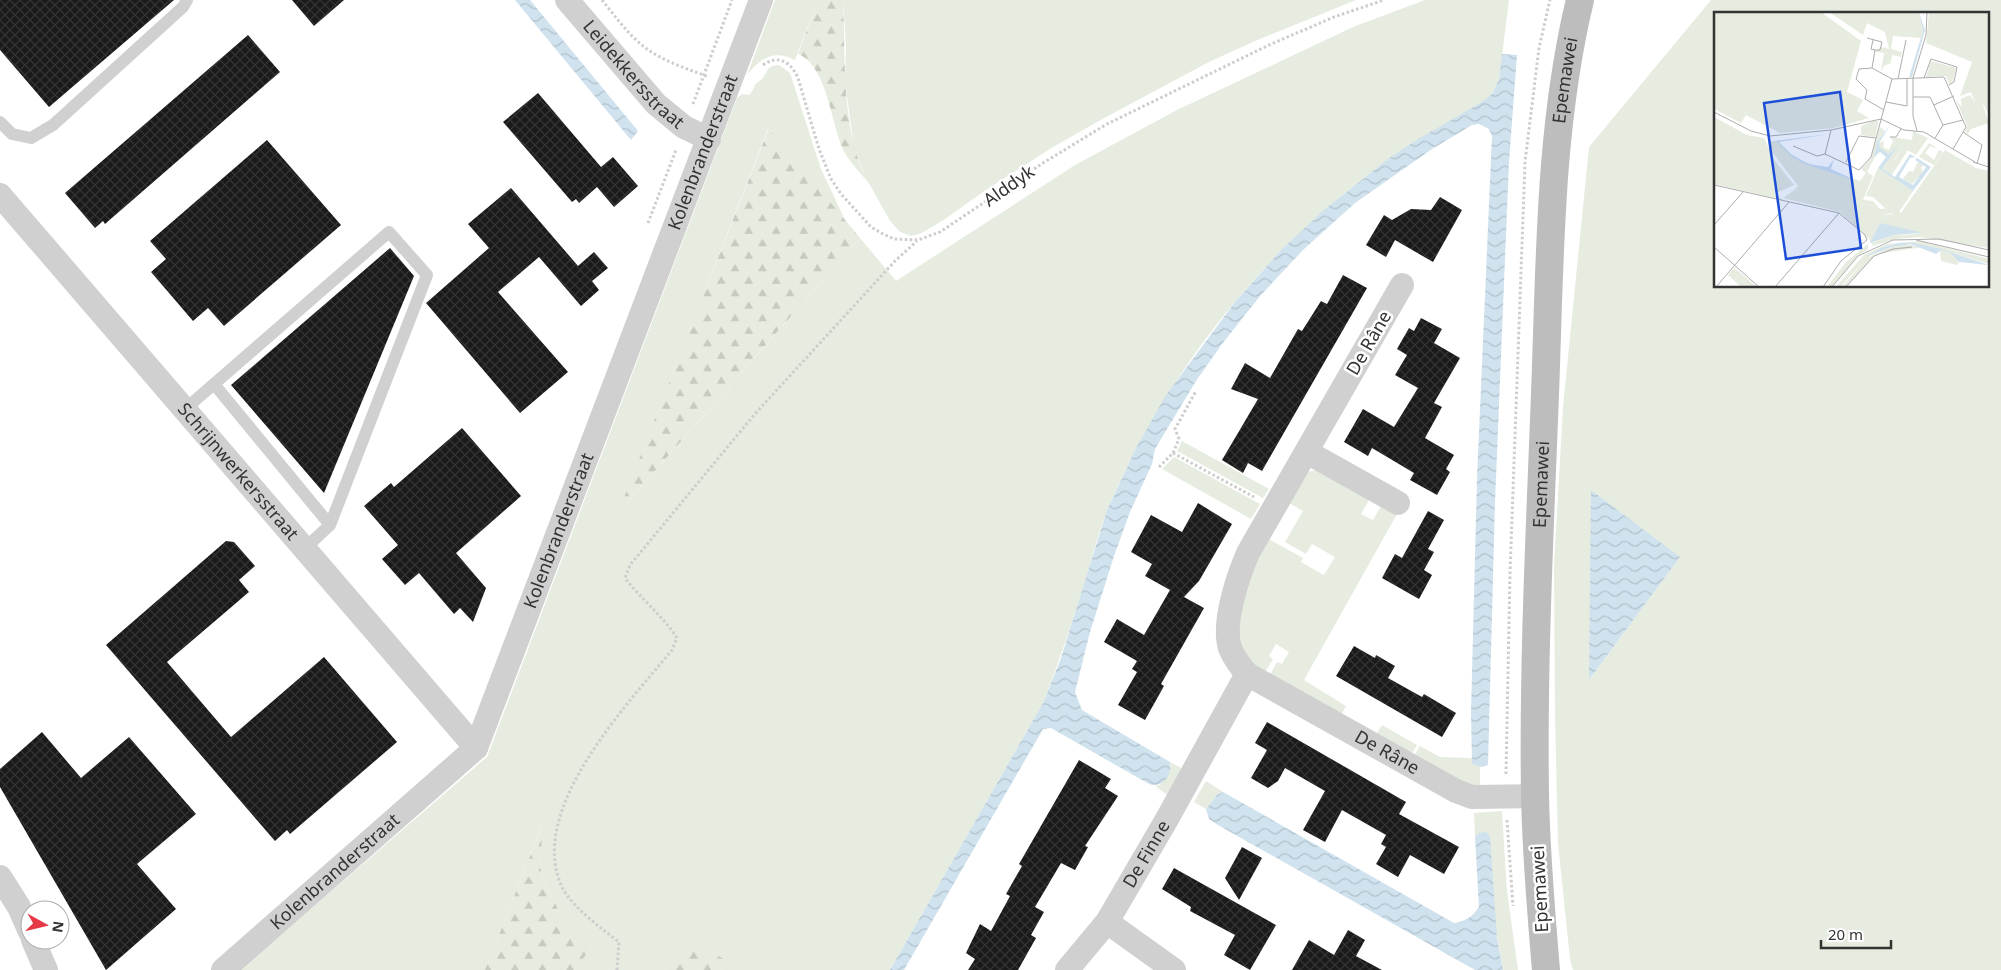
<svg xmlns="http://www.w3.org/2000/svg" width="2001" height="970" viewBox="0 0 2001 970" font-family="'Noto Sans',sans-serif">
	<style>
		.grass { fill: #e6ecdf; fill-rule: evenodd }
		.forest { fill: url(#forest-firs) }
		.water { fill: url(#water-waves) }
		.building { fill: url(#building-cross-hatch) }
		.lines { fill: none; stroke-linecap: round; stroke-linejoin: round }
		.path { stroke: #cdcdcd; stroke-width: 3; stroke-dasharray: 2.5 2.5; stroke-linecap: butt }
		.lane { stroke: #d0d0d0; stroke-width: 12 }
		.street { stroke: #d0d0d0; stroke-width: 24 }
		.secondary { stroke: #bdbdbd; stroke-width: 28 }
		.labels { text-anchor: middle; stroke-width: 5; stroke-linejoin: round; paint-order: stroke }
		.street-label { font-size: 18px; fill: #333; stroke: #fff }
		.inset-road { fill: none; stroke: #adadad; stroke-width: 1 }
		.view { fill: #1d4ed8; fill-opacity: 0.15; stroke: #1d4ed8; stroke-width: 2.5 }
		.inset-edge { fill: none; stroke: #333; stroke-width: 2.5 }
	</style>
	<defs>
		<pattern id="forest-firs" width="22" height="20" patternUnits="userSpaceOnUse" patternTransform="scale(1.25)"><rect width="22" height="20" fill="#e6ecdf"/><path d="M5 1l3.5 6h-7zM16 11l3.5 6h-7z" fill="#c6cbc0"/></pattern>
		<pattern id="water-waves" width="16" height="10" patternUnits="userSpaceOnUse" patternTransform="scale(1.25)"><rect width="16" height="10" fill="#cfe2ee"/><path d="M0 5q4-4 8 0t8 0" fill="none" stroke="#b2c2cd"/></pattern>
		<pattern id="building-cross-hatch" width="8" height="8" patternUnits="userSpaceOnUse" patternTransform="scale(1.25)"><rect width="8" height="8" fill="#1a1a1a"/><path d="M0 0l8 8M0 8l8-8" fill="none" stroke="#333"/></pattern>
	</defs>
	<rect width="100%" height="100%" fill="#fff"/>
	<!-- grass -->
	<path class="grass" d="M775,0H818L795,60C775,49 760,58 747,75Z
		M843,0H1356L1255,41L1209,62L1106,117L1053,147L983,192L945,219L922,233L911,236L900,232L890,221L866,178L854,148L845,81L846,46Z
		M1425,0H1509L1499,79L1492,94L1487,99C1455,120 1419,137 1388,160C1264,249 1169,368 1108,508C1099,530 1093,555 1086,578C1073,620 1059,662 1043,703L890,970H721L726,961L673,955L665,970H574L592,947L561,915L546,885L540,867L542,825L485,970H240L487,757L737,98L742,94L749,95C753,91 753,89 755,85C757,82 760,81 762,79C769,71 765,66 779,65L790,73L821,169L845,220L768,129L619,512L860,238L896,281L1075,165L1177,110L1353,27Z
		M1711,0H2001V970H1573L1570,959L1558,843L1555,714L1554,565L1563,407L1589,147ZM1715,14H1987V286H1715ZM1592,491L1679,558L1590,679Z
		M1182,441L1269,489L1263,498L1177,451Z
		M1174,457L1260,504L1251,519L1162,469Z
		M1316,470L1369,500L1361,514L1373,520L1381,506L1397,514L1304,680L1346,706L1341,715L1270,675L1277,662L1282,664L1289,652L1276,644L1269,656L1273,659L1265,672L1250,663L1238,644L1243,592L1267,538L1303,558L1301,562L1324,575L1335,557L1312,544L1306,554L1285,542L1303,511L1289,503L1307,472Z
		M1382,725L1417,745L1411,755L1377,733Z
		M1420,746L1440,757L1472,758V764L1480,767V785H1468L1414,756Z
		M1170,762L1183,769L1169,796L1155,786L1160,785L1171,766Z
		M1206,781L1223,792L1217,795L1206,809L1194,802Z
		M1502,811L1507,891L1518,970H1503L1479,833L1475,837L1474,813Z"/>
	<!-- forest -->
	<path class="forest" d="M818,0H843C846,57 840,135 870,185C862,174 850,163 844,151C831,126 828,66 798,54Z
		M769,128L860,238L618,513Z
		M543,823L540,867L546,885L561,915L592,947L574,970H485Z
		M691,940L727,961L721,970H665L673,955Z"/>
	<!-- water -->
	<path class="water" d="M515,0H530L638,131L631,140Z
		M1502,54L1517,55L1509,162L1495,502L1488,765L1480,767L1472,764L1471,713L1477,478L1492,136L1489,129L1479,124L1472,125L1432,149L1355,203L1303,250L1260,296L1222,344L1196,381L1155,449L1152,464L1130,512L1114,556L1090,632L1075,692L1082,710L1170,762C1173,775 1162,789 1149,784L1051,728L1043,729L904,970H890L1043,703L1061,658L1107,510L1136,448L1166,395L1235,302L1281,250L1325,209L1388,159L1415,141L1480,103L1492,94L1499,79Z
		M1591,490L1680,557L1589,680Z
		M1223,792L1454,923C1466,921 1472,917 1479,907L1475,837L1479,833L1486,832L1490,836L1497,938L1503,970H1475L1218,825L1209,819L1206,809L1217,795Z"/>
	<!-- building -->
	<path class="building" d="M0,0H174L49,107L0,50Z
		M292,0H344L314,26Z
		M248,35L280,72L105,224L103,221L95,228L65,193Z
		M538,93L601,167L613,157L638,186L614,207L597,187L579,203L576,199L572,202L503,122Z
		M267,140L341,225L224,326L208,308L193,321L151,272L166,259L150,241Z
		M511,188L578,266L594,252L608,268L592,281L599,290L581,306L539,257L498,292L568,372L520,413L426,303L489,248L468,224Z
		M1440,197L1462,210L1433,262L1395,240L1386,257L1366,245L1384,215L1392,220L1411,209L1431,210Z
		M390,248L414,276L324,493L231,385Z
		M1343,275L1367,288L1262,471L1248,463L1243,473L1222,460L1258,399L1231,389L1245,363L1270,378L1298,329L1302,331L1321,301L1327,304Z
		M1421,318L1442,329L1434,343L1460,358L1434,403L1442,407L1425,438L1454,455L1446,469L1450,472L1437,495L1410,480L1414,473L1372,448L1368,456L1344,442L1363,409L1394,427L1418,388L1395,375L1407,355L1397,349L1409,328L1414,331Z
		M462,428L521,496L456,553L486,588L473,622L460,608L454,614L419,573L405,585L382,559L398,545L364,506L391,483L394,487Z
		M1198,503L1232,524L1199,581L1184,597L1204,608L1161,684L1164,686L1145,720L1118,705L1137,672L1132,669L1137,661L1104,642L1117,619L1144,635L1170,590L1145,576L1152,564L1131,552L1151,515L1182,532Z
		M1428,511L1444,520L1428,549L1434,552L1424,570L1432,575L1419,599L1382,578L1395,554L1402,558Z
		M226,541L234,542L255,566L239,580L249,592L167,662L231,737L324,657L397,742L290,834L287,830L275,841L106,645Z
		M1354,646L1375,658L1376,655L1395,666L1388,678L1422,697L1424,694L1456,713L1442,737L1336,676Z
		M1267,722L1406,802L1399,814L1459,847L1444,874L1410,855L1398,877L1376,864L1386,847L1381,844L1386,835L1342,810L1325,842L1303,830L1325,791L1285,768L1278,781L1268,788L1251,778L1267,750L1255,743Z
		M42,732L81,778L129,737L196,814L137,864L176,909L106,970L0,787V769Z
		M1079,760L1111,779L1105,788L1118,796L1085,846L1088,847L1075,870L1061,863L1035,907L1044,912L1031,935L1036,938L1018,970H968L975,959L966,953L980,924L991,931L1010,896L1006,894L1022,866L1019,864Z
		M1242,847L1262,858L1239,900L1225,878Z
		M1174,868L1276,925L1250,970L1224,955L1235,935L1190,911L1191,907L1162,889Z
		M1348,930L1365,940L1356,956L1382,970H1292L1309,940L1334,955Z"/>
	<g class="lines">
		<!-- path -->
		<path class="path" d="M602,0C616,17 629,36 647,49C665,62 688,69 709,77
			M763,65C778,54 791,62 798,78L819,149L831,179L841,194L871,227L883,234L894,239L918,240L940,232L1043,163L1107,124L1269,45L1334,17L1384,0
			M693,104L732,0
			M648,223L676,150
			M1173,453L1254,497
			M1159,467L1173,453L1179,439L1175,429L1196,391
			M1506,774L1510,573L1525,162L1539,48L1550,0
			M1507,820L1513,906
			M617,970L619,942C602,929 571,906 562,887C526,810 627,705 672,650L677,638C663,616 641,599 625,578L630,565L754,415L895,261L917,241"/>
		<!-- lane -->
		<path class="lane" d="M0,122L12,134L31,138L53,125L183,7L187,0
			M214,384L330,525
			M184,410L389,232L427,275L330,525L304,549"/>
		<!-- street -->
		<g class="street">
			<path id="s1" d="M567,0L656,104L684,127L709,139"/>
			<path id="s2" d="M0,195L476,748"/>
			<path id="s3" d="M1402,285L1248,553C1238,576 1222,623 1230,648C1234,658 1240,666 1247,674L1456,791L1472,797L1535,796"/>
			<path d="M1307,452L1398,503"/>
			<path d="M0,877L19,907L30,932"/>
			<path d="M1107,922L1174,970"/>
			<path d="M33,940L46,970"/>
			<path id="s4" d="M223,970L476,748L761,0"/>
			<path id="s5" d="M1067,970L1107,922L1167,819L1247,674"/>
		</g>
		<!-- secondary -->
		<path class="secondary" id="s6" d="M1546,970C1541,912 1536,853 1535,794C1533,661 1540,527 1545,394C1550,263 1549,128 1580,0"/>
	</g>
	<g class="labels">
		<!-- street labels -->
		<g class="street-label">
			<text dy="6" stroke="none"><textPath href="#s1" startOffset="100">Leidekkersstraat</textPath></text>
			<text dy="6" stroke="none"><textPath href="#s6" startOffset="891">Epemawei</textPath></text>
			<text dy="6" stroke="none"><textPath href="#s4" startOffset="974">Kolenbranderstraat</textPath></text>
			<text transform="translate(1009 186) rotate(-35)" y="6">Alddyk</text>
			<text transform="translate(1369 343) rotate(-60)" y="6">De Râne</text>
			<text dy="6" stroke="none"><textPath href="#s2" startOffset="365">Schrijnwerkersstraat</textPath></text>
			<text dy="6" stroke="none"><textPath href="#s6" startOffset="486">Epemawei</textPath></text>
			<text dy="6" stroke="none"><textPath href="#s4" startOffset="569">Kolenbranderstraat</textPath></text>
			<text dy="6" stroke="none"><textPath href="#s3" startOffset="599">De Râne</textPath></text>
			<text dy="6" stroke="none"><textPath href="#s5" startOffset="141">De Finne</textPath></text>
			<text dy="6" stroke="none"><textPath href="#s4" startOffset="149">Kolenbranderstraat</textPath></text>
			<text transform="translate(1540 889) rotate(-93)" y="6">Epemawei</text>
		</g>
	</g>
	<!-- overview -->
	<g transform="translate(1714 12)">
		<rect width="275" height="275" fill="#fff"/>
		<path d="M0,0H107L147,29L133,80L149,88L143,99L155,106L120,116L66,121L32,103L27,111L0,97ZM115,0H205L209,19L207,26L179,24L177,37L188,40L187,45L178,43L177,51L170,54L167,60L170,41L161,40L167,35L175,37L171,20L153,11L149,23ZM215,0H275V103L268,90L275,111L257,117L254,122L251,119L253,114L242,88L248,95L247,87L256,83L261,90L257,80L246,84L258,50L212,31ZM217,49L242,56L239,69L235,72L232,64L212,65ZM0,105L33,123L50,126L61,149L80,173L60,182L70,188L0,172ZM159,109H165L161,125L147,123V114ZM166,115L171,119L163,130L164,139L153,160L159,164L149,188L159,189L166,197L179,196L187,201L231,138L262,156L275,159V236L205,225L182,227L159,234L155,227L126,200L69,186L80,178L74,185L103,192L81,177L84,174L59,141L55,129H63L82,147L146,169L152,161L147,157L157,146ZM139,190L158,193L169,203L178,201L180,207L132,195ZM166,211L205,222L180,223L157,231ZM188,135L194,138L181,158L179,151ZM204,150L210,154L207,155L209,161L198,172L189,167L195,159L199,160ZM205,229L275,247V252L239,241L245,251L243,253L227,249L226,238L236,240L200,231H186L169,235L153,246L177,235L191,232L209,235L163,242L131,275H128L152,247L126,275H122L150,243L173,232ZM154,232V237L144,244L118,275H113L132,250ZM22,257L43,275H27L14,263L18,258L25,260L18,258Z" fill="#e6ecdf" fill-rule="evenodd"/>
		<path d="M199,119L214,126L202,143L188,135L180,148L181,158L177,164L168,157L184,133L175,142L166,137L165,131L170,129L169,135L175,138L179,129L176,125L198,128ZM215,131L224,137L216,134L211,141L220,148L225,138L229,140L220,153L205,145ZM164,156L199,179L185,200L171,196L159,185L152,184ZM81,177L105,193L74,185ZM139,190L158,193L169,203L183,202L180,207L130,195Z" fill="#e6ecdf"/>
		<path d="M205,0L211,18L198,65H195L209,19ZM177,112L165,131L166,136L175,142L185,132L168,157L181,165L196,142L201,145L196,146L185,165L199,173L212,155L201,148L203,146L217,155L199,179L164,156L172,145L166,140L160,145L163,130ZM115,122L65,130L77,142L94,152L114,155L120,147L117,157L143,169L90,152L77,144L63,130L60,129ZM166,211L205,220L206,221L180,223L156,231ZM186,231H200L227,237L275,253L245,250L237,241L227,238L222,242L196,232L177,235L152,245L169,235Z" fill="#cfe2ee"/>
		<path class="inset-road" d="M153,26L168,30L166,38H161M159,28L157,37L161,38L158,56L178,67M158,56L145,57L142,67L153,78L151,87L170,98M210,66L217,47L243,55L240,70L235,73M184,67L192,28M199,85H216L229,113L221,126M172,90L193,94V67M220,93L240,84M0,100L37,119L56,124L117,118L167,107L190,118L210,120L261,150M229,113L249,108M203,119L199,104V66L212,23L213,0M249,120L268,133L263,152M176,125H182L187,117M79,134L103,144L111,142L145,158L157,145L178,67L230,65L252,115L239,137M111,142L117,118M132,150L145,124L162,126M259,150L275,155M0,173L125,201L151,223L153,228L127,249L109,275M0,213L29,180M202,228L275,245M0,235L45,275M2,275L75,190M61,275L125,201M118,275L144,244L179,228L225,227L275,238M132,275L160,244L179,237L198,235"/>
		<path class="view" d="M126,80L147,236L72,247L50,91Z"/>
		<rect width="275" height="275" class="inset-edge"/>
	</g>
	<!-- north arrow -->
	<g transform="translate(45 925) rotate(98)"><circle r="24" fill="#ffffff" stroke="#adadad"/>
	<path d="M0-4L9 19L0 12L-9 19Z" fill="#e63946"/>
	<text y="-8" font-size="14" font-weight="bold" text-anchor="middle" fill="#333333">N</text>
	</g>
	<!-- scale -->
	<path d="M1821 940v8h70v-8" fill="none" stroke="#333333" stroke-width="2.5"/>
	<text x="1828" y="940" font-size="15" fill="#333333" stroke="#ffffff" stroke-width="4" paint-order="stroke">20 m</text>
</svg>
